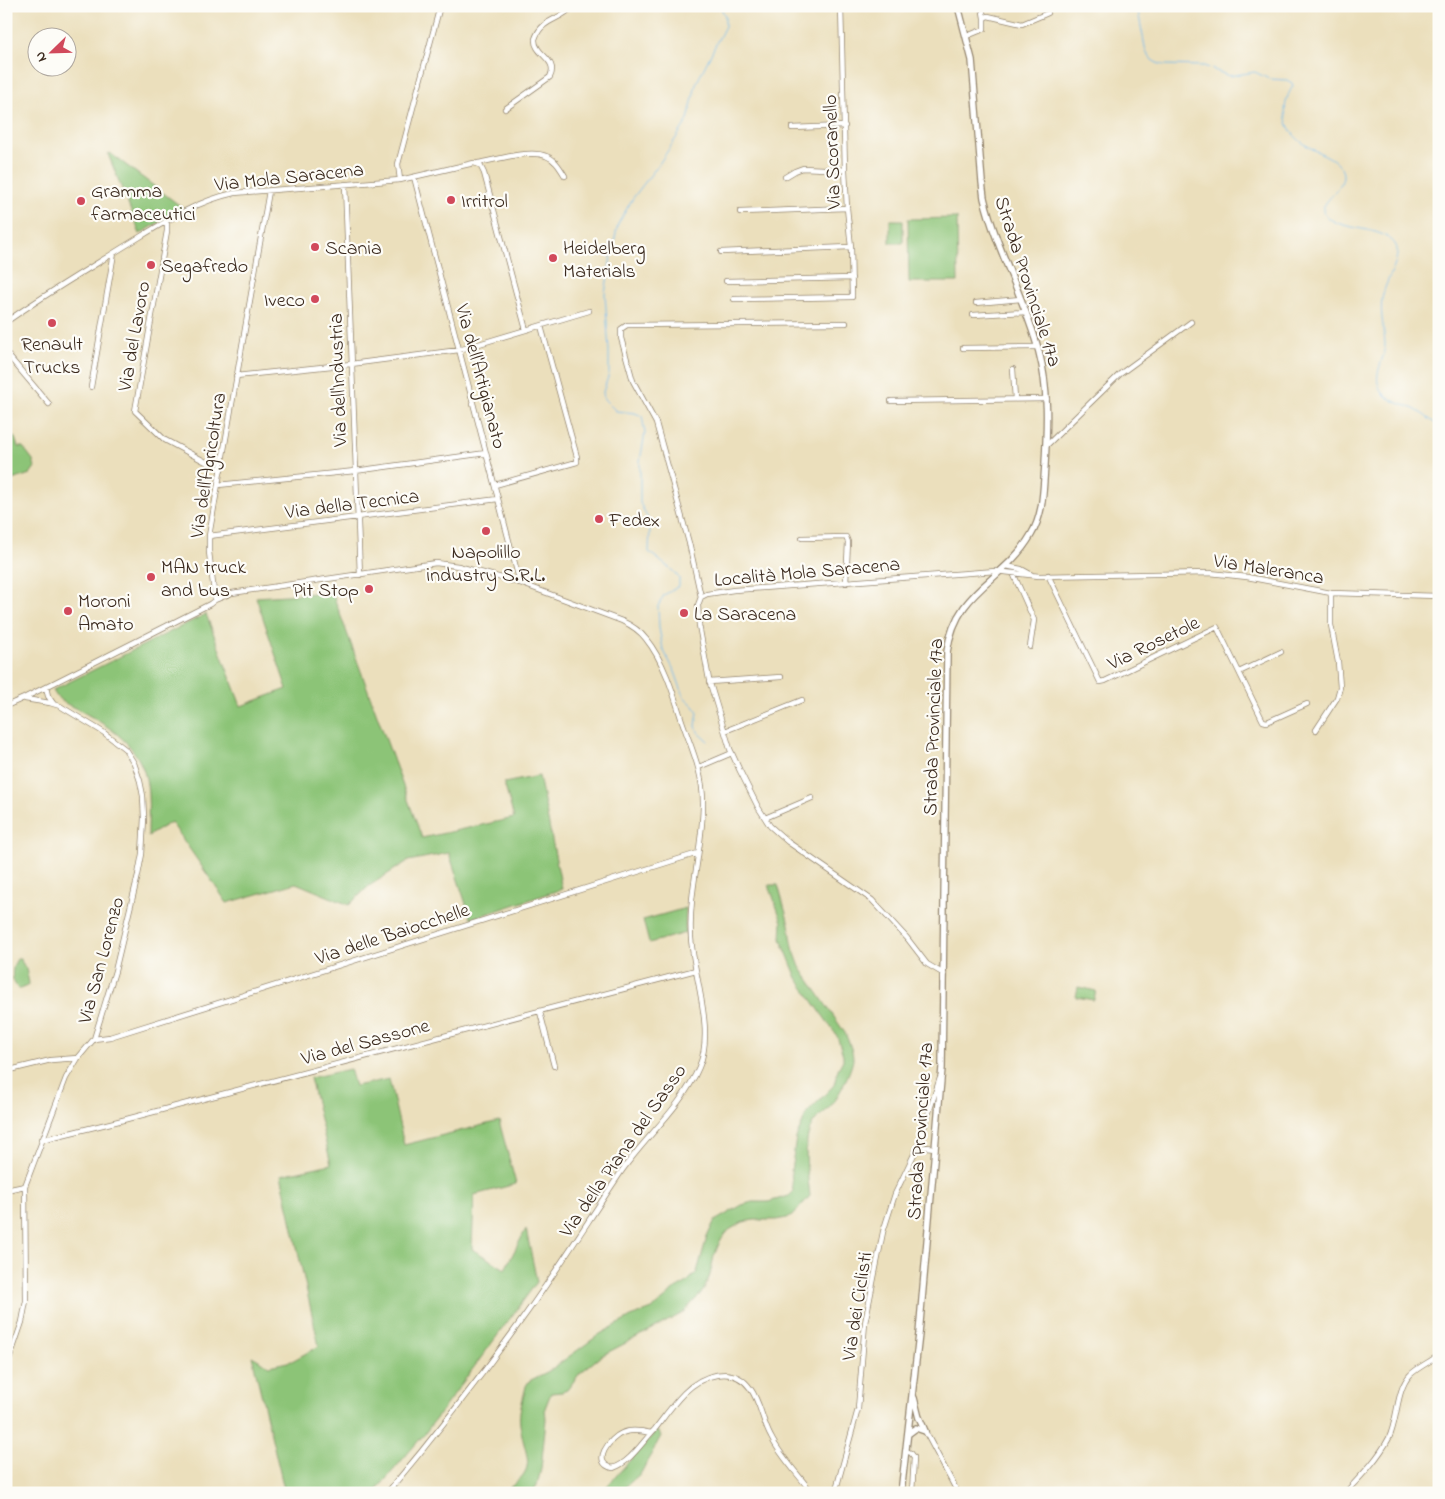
<svg xmlns="http://www.w3.org/2000/svg" width="1445" height="1499" viewBox="0 0 1445 1499" font-family="'Indie Flower',sans-serif">
	<style>
		.green { fill: #8cc477; stroke: #64774a }
		.lines { fill: none; stroke-linecap: round; stroke-linejoin: round }
		.stream { stroke: #76bced; stroke-width: 1 }
		.minor-casing { stroke: #93846d; stroke-width: 6 }
		.major-casing { stroke: #93846d; stroke-width: 8 }
		.minor { stroke: #fff; stroke-width: 4.5 }
		.major { stroke: #fff; stroke-width: 5.5 }
		.poi-dot { fill: #d1495b; stroke: #fdfcf7; stroke-width: 2 }
		.labels { text-anchor: middle; stroke-width: 4.5; stroke-linejoin: round; paint-order: stroke }
		.street-label { font-size: 20px; fill: #3b2a1e; stroke: #fdfcf7 }
		.poi-label { font-size: 20px; fill: #3b2a1e; stroke: #fdfcf7; text-anchor: start }
	</style>
	<rect width="100%" height="100%" fill="#fdfcf7"/>
	<filter id="ink" filterUnits="userSpaceOnUse"><feTurbulence type="fractalNoise" baseFrequency=".02" numOctaves="2"/><feDisplacementMap in="SourceGraphic" scale="10" xChannelSelector="R" yChannelSelector="G"/><feConvolveMatrix kernelMatrix="1 2 1 2 8 2 1 2 1" color-interpolation-filters="sRGB"/></filter>
	<filter id="wash" filterUnits="userSpaceOnUse"><feTurbulence type="fractalNoise" baseFrequency=".0096" numOctaves="4" result="noise"/><feDisplacementMap in="SourceGraphic" scale="20" xChannelSelector="R" yChannelSelector="G"/><feGaussianBlur stdDeviation="1.12" result="paint"/><feColorMatrix in="noise" values="0 0 0 0 0 0 0 0 0 0 0 0 0 0 0 0 0 1.4 0 .05"/><feComposite in="paint" operator="in"/></filter>
	<g filter="url(#wash)">
		<rect width="100%" height="100%" fill="#ebdfbc"/>
		<!-- green -->
		<path class="green" d="M110,153L183,208L140,234L108,154Z
			M957,218L958,282H909L908,219Z
			M890,220H903V243H890Z
			M6,432L15,438L18,447H23L33,460L35,467L30,474L6,482Z
			M332,592L422,838L514,818L504,783L539,776L562,889L471,919L449,853L408,861L369,886L349,905L296,883L227,903L171,822L148,836C148,822 149,808 148,794C146,750 115,729 79,710C69,705 57,701 53,690L206,614L241,706L287,689L256,597Z
			M769,885H778L789,924L793,948L800,967L845,1033C848,1041 853,1050 853,1059C852,1070 837,1100 829,1108C823,1114 815,1118 811,1127C802,1145 808,1177 810,1196L792,1216L787,1218L776,1220H754L743,1222L729,1230L720,1241L714,1256L710,1275L704,1290L683,1313L601,1356L580,1373L567,1390L562,1392L551,1393L545,1408L546,1419L541,1469L537,1485L532,1493H502C541,1467 525,1461 520,1424C518,1412 524,1397 526,1386L529,1381L549,1371L600,1334L631,1317L652,1309L665,1299L672,1291L686,1283L697,1272L707,1237L714,1222L718,1219L742,1205L752,1202H768L789,1196L793,1192L791,1171L796,1138L807,1113L834,1085L838,1069L843,1060V1055L837,1036L797,978L781,939L782,922Z
			M686,908L685,933L649,943L643,920Z
			M17,959H20L26,969L29,983L27,986L20,989C10,983 11,968 17,959Z
			M1078,987L1096,991L1094,1000L1076,997Z
			M350,1069L355,1086L389,1079L404,1145L499,1121L516,1184L474,1195L472,1249L505,1269L526,1229L537,1282L426,1432L374,1493H285L252,1356L269,1366L292,1361L319,1346L281,1175L331,1164L310,1078Z
			M656,1431L659,1432L661,1436L641,1473L624,1488L621,1493H601Z"/>
		<g class="lines">
			<!-- stream -->
			<path class="stream" d="M1137,6L1146,52L1152,60L1157,63L1164,65L1204,66L1229,76L1255,72L1269,79L1287,80L1292,83L1293,86C1278,109 1285,134 1309,147C1318,153 1331,156 1338,164C1358,186 1311,203 1326,216C1343,232 1381,225 1395,244C1403,255 1387,279 1384,291C1378,308 1384,326 1385,344C1385,361 1369,379 1384,394C1392,403 1404,404 1414,409C1422,413 1429,419 1436,424L1439,428
				M708,741L698,732L696,726L698,712L694,706L684,697L675,672L663,649L659,628L658,606L664,595L679,586V578L673,571L649,552L650,527L648,519L640,503V461L645,433L642,416L635,413L616,411L604,399L603,392L609,374V351L605,294L611,256L618,224L633,198L659,164L688,120L696,84L725,26V16L720,6"/>
		</g>
	</g>
	<g filter="url(#ink)">
		<g class="lines">
			<!-- minor casing -->
			<g class="minor-casing">
				<path id="minor" d="M923,6L935,8L942,6
					M982,6L984,18
					M967,36L984,29V18L988,16L1022,24L1048,13
					M505,109L550,77C559,59 534,55 535,39C542,18 560,21 573,6
					M792,128L845,126
					M478,163C495,160 530,149 546,156C555,159 560,168 565,176
					M414,177L520,583
					M785,177L795,171L803,168L845,170
					M400,180L398,164L440,6
					M345,184L360,575
					M740,212L847,208
					M167,221V231L135,411L165,440L221,470
					M721,252L851,247
					M726,281L852,278
					M734,299L852,297L851,247L847,208L845,170L841,6
					M976,303L1021,299
					M973,315L1026,312
					M6,322C44,295 85,271 125,246C160,225 193,202 234,193L400,180L474,163L480,165L484,173L526,330
					M963,348L1038,347
					M6,353L49,404
					M1013,369L1015,399
					M236,376L351,364L459,350L589,311
					M91,387L114,253
					M891,401L1047,399
					M1046,446L1120,374L1191,322
					M218,485L355,471L486,453
					M495,485L577,462V457L541,326
					M209,536L498,499
					M802,538L846,537L848,542L846,583
					M1006,566L1021,569L1032,575
					M1013,573L1034,620L1030,647
					M1048,575L1100,682L1105,681L1217,627L1263,721L1267,722L1307,704
					M701,597L689,543L656,423L633,381L621,338V329L627,325L846,323
					M215,600L209,552V536L269,191
					M1239,672L1281,652
					M709,682L781,677
					M46,687L48,696L53,703
					M6,706L24,698L210,604L215,600L232,593L436,563L458,566L520,583L622,621C631,625 640,631 646,639C664,661 674,695 682,721C692,750 703,772 703,803C703,848 688,893 691,938C694,978 715,1030 699,1067C682,1107 645,1137 621,1172C588,1221 557,1271 523,1318C480,1378 435,1436 387,1493
					M1316,730L1337,698L1340,687L1338,662L1331,625V593
					M725,731L802,700
					M699,767L732,753
					M765,818L812,798
					M944,974L927,964L907,938L872,900L788,842L770,826L758,807L740,771L730,749L709,680L699,625L698,605L701,597L707,594L734,590L996,571L1039,576L1210,573L1247,577L1331,593L1439,596
					M540,1012L554,1066
					M94,1039L110,1037L698,853
					M6,1071L51,1060L78,1058
					M41,1140L123,1120L696,970
					M918,1146L940,1078
					M6,1190L25,1186
					M6,1369L22,1322L26,1301L25,1186L66,1078L78,1058L94,1039L115,971L138,875L142,854L144,818L143,796L140,781L134,763L125,749L103,732L60,706L50,703L25,699
					M925,1431L958,1493
					M651,1433C642,1431 631,1429 622,1433C610,1438 590,1463 613,1468C630,1463 643,1441 655,1429C664,1417 673,1404 684,1393C702,1375 733,1364 750,1388C761,1403 762,1421 771,1437C781,1457 799,1475 812,1493
					M906,1451L911,1453L914,1457L912,1493
					M835,1493L858,1409L865,1323L883,1232L895,1194L918,1146L935,1148
					M1345,1493C1361,1476 1378,1459 1389,1438C1398,1419 1396,1390 1410,1375C1418,1367 1430,1362 1439,1355"/>
			</g>
			<!-- major casing -->
			<g class="major-casing">
				<path id="major" d="M914,1398L919,1418
					M919,1417L925,1431
					M908,1434L916,1428L925,1431
					M901,1493L919,1334L942,1068L947,652C956,588 1003,583 1031,535C1044,513 1043,489 1045,465C1047,427 1049,390 1039,352C1025,299 997,251 984,198L982,182L972,60L958,6"/>
			</g>
			<!-- minor -->
			<use href="#minor" class="minor"/>
			<!-- major -->
			<use href="#major" class="major"/>
		</g>
	</g>
	<!-- markers -->
	<g class="poi-dot">
		<circle cx="451" cy="200" r="5"/>
		<circle cx="81" cy="201" r="5"/>
		<circle cx="315" cy="247" r="5"/>
		<circle cx="553" cy="258" r="5"/>
		<circle cx="151" cy="265" r="5"/>
		<circle cx="315" cy="299" r="5"/>
		<circle cx="52" cy="323" r="5"/>
		<circle cx="599" cy="519" r="5"/>
		<circle cx="486" cy="531" r="5"/>
		<circle cx="151" cy="577" r="5"/>
		<circle cx="369" cy="589" r="5"/>
		<circle cx="68" cy="611" r="5"/>
		<circle cx="684" cy="613" r="5"/>
	</g>
	<g class="labels">
		<!-- street labels -->
		<g class="street-label">
			<text transform="translate(831 152) rotate(-92)" y="7">Via Scoranello</text>
			<text transform="translate(289 176) rotate(-6)" y="7">Via Mola Saracena</text>
			<text transform="translate(1029 281) rotate(72)" y="7">Strada Provinciale 17a</text>
			<text transform="translate(133 336) rotate(-80)" y="7">Via del Lavoro</text>
			<text transform="translate(482 376) rotate(75)" y="7">Via dell'Artigianato</text>
			<text transform="translate(337 380) rotate(-92)" y="7">Via dell'Industria</text>
			<text transform="translate(207 465) rotate(-81)" y="7">Via dell'Agricoltura</text>
			<text transform="translate(352 503) rotate(-7)" y="7">Via della Tecnica</text>
			<text transform="translate(1269 568) rotate(9)" y="7">Via Maleranca</text>
			<text transform="translate(807 571) rotate(-5)" y="7">Località Mola Saracena</text>
			<text transform="translate(1153 642) rotate(-26)" y="7">Via Rosetole</text>
			<text transform="translate(932 727) rotate(-88)" y="7">Strada Provinciale 17a</text>
			<text transform="translate(392 933) rotate(-18)" y="7">Via delle Baiocchelle</text>
			<text transform="translate(100 960) rotate(-75)" y="7">Via San Lorenzo</text>
			<text transform="translate(365 1041) rotate(-15)" y="7">Via del Sassone</text>
			<text transform="translate(919 1131) rotate(-86)" y="7">Strada Provinciale 17a</text>
			<text transform="translate(622 1150) rotate(-55)" y="7">Via della Piana del Sasso</text>
			<text transform="translate(856 1306) rotate(-81)" y="7">Via dei Ciclisti</text>
		</g>
		<!-- poi labels -->
		<g class="poi-label">
			<text x="91" y="197">Gramma<tspan x="91" dy="23">farmaceutici</tspan></text>
			<text x="461" y="207">Irritrol</text>
			<text x="325" y="254">Scania</text>
			<text x="563" y="254">Heidelberg<tspan x="563" dy="23">Materials</tspan></text>
			<text x="161" y="272">Segafredo</text>
			<text x="305" y="306" text-anchor="end">Iveco</text>
			<text x="52" y="350" text-anchor="middle">Renault<tspan x="52" dy="23">Trucks</tspan></text>
			<text x="609" y="526">Fedex</text>
			<text x="486" y="558" text-anchor="middle">Napolillo<tspan x="486" dy="23">industry S.R.L.</tspan></text>
			<text x="161" y="573">MAN truck<tspan x="161" dy="23">and bus</tspan></text>
			<text x="359" y="596" text-anchor="end">Pit Stop</text>
			<text x="78" y="607">Moroni<tspan x="78" dy="23">Amato</tspan></text>
			<text x="694" y="620">La Saracena</text>
		</g>
	</g>
	<!-- margin -->
	<rect width="1445" height="1499" fill="none" stroke="#fdfcf7" stroke-width="25"/>
	<!-- north arrow -->
	<g transform="translate(52 52) rotate(247)"><circle r="24" fill="#fdfcf7" stroke="#afa8a0"/>
	<path d="M0-4L9 19L0 12L-9 19Z" fill="#d1495b"/>
	<text y="-8" font-size="14" font-weight="bold" text-anchor="middle" fill="#3b2a1e">N</text>
	</g>
</svg>
